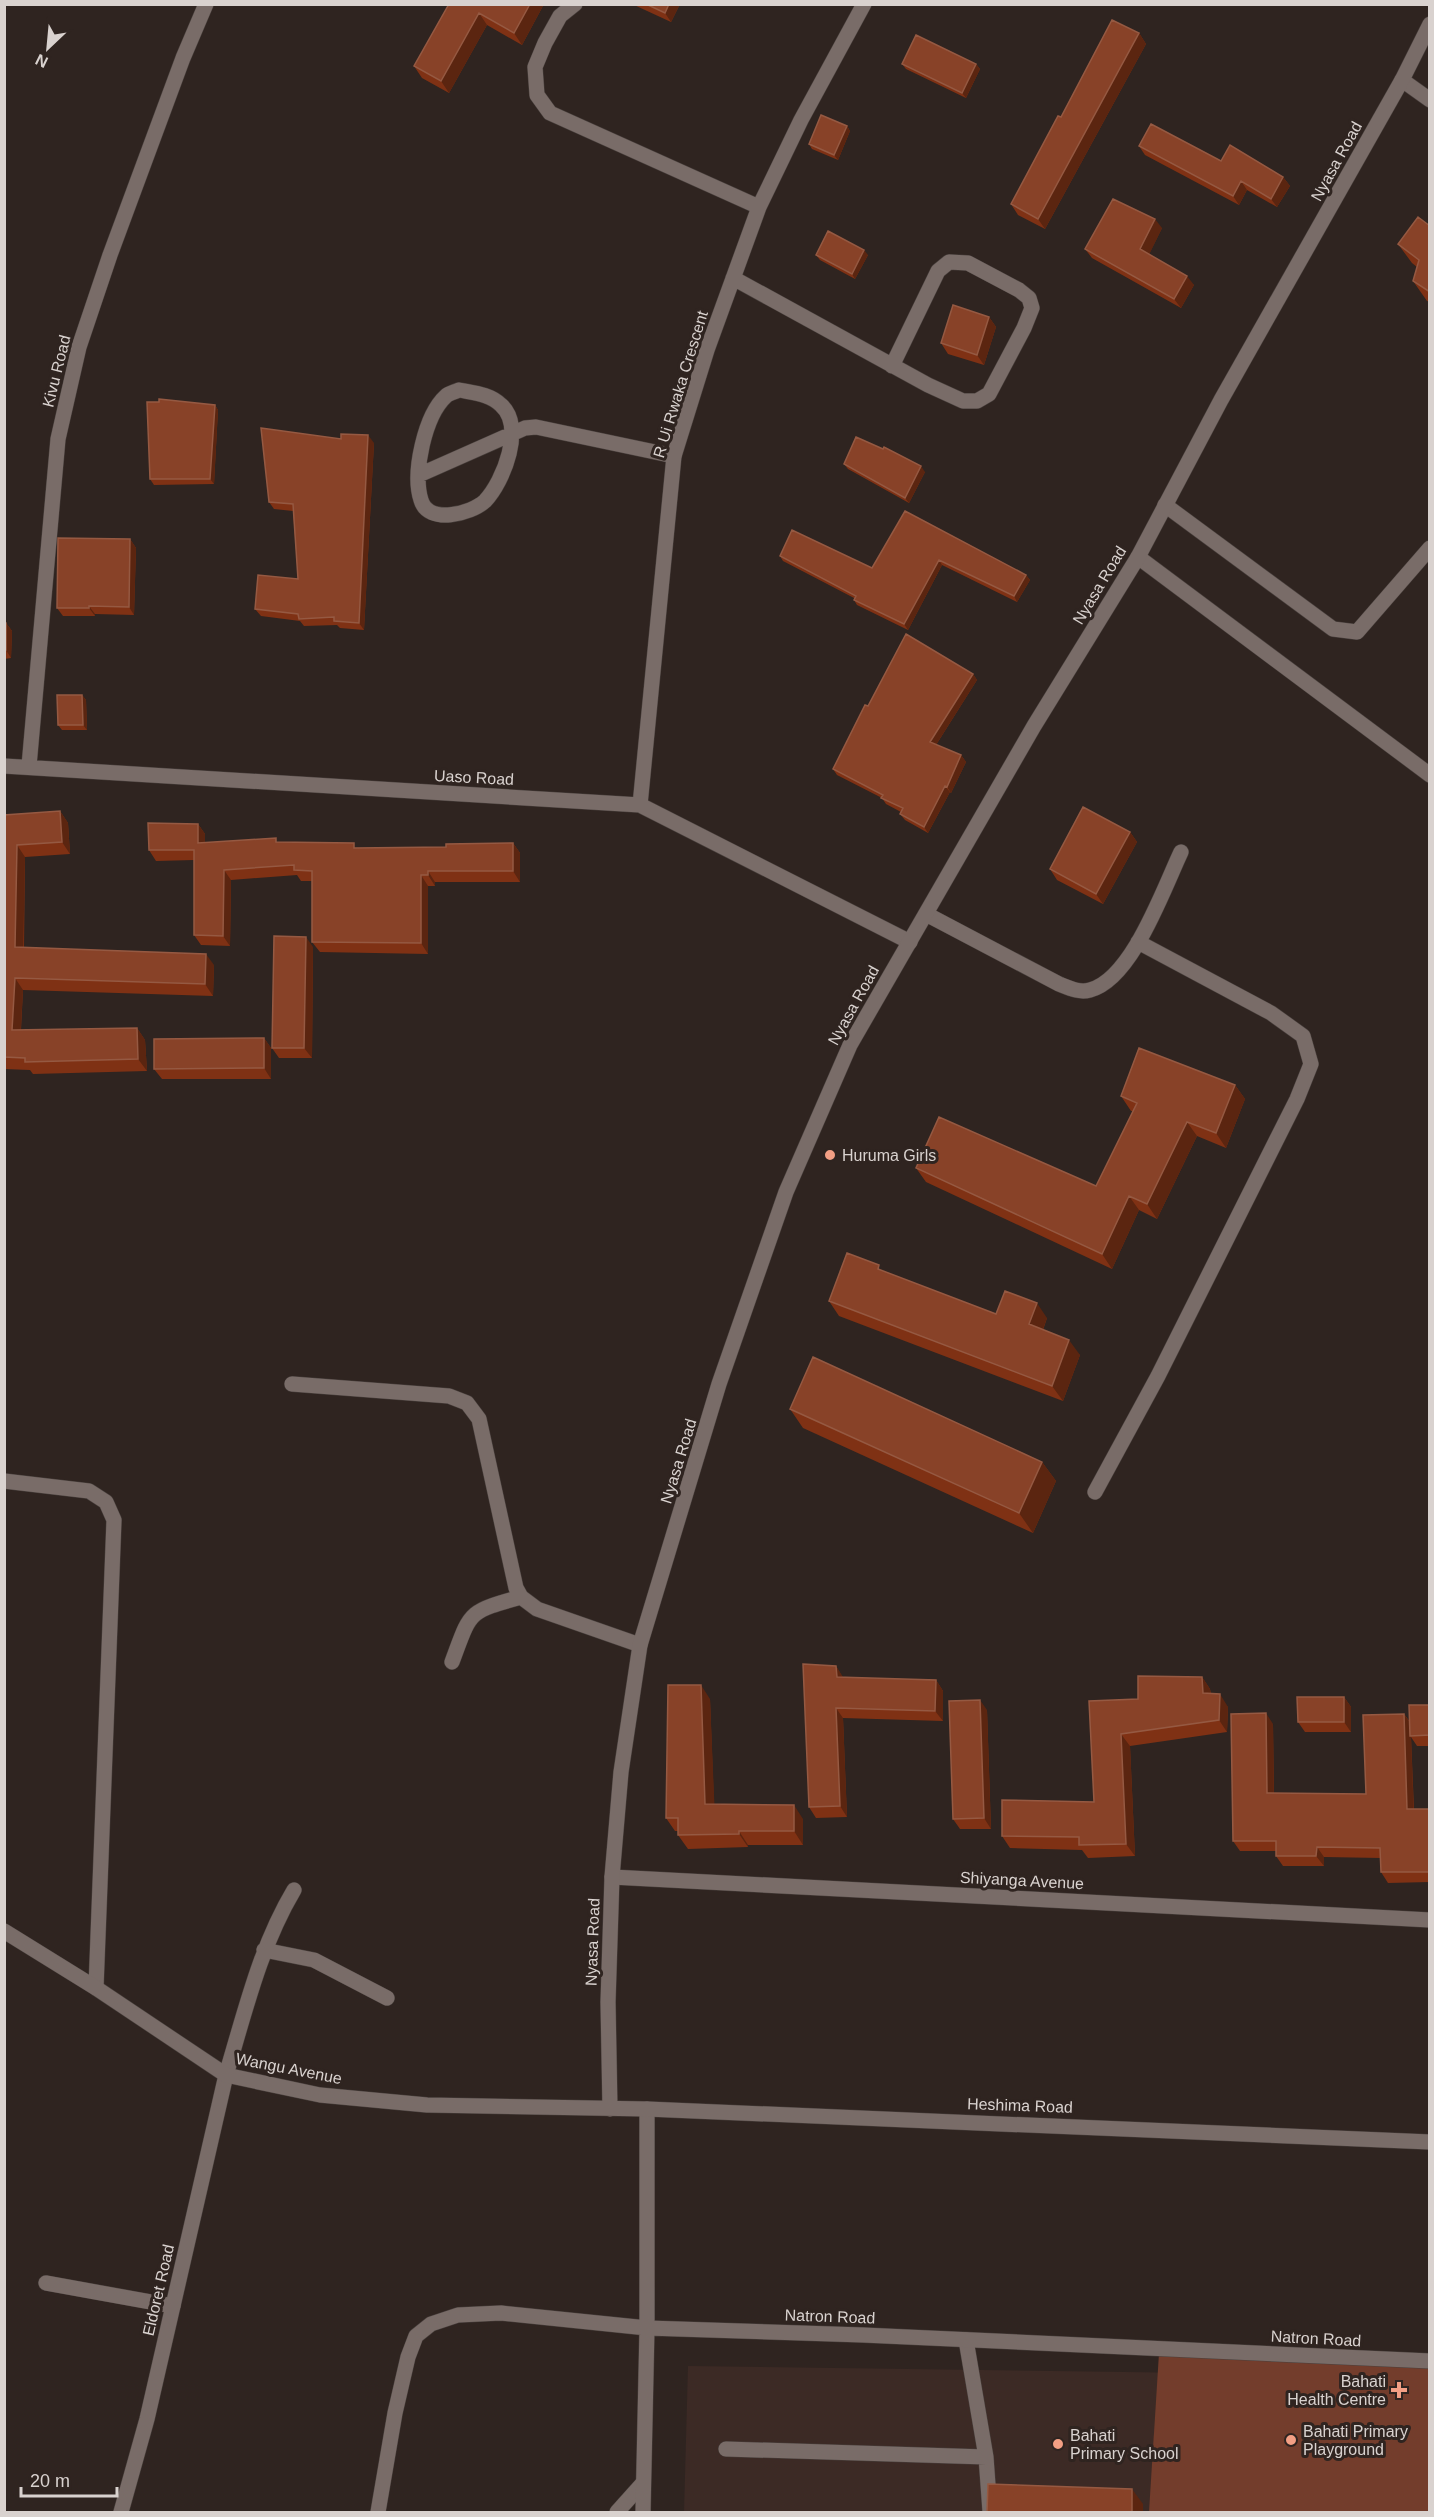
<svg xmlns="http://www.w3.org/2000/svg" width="1434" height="2517" viewBox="0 0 1434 2517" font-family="Helvetica,sans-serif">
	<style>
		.built { fill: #3c2a25 }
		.green { fill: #733d2c }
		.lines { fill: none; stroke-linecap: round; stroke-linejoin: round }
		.service-casing { stroke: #49403d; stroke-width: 16 }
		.minor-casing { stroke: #49403d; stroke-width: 16 }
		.tertiary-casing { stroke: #49403d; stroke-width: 16 }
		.service { stroke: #796c68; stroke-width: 15 }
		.minor { stroke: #796c68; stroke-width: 15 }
		.tertiary { stroke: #796c68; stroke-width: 15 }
		.wall { fill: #7f3114 }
		.shaded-wall { fill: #5b2510 }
		.building { fill: #884228; stroke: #955942; stroke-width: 1.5 }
		.poi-dot { fill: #f39f84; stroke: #2f2420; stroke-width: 2 }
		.labels { text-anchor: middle; stroke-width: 6; stroke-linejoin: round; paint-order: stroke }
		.street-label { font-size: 16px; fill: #d9d2cf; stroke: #2f2420 }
		.poi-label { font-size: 16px; fill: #d9d2cf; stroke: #2f2420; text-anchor: start }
	</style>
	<rect width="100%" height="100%" fill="#2f2420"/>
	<!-- built -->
	<path class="built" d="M688,2366L1429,2376V2512H684Z"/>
	<!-- green -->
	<path class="green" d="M1159,2353L1429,2368V2512H1149Z"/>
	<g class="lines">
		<!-- service casing -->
		<g class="service-casing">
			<path id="service" d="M459,390C474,393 490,394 501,405C525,426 504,481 485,501C471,514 428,525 421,500C412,473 425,415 446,396C449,393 455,392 459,390Z
				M419,475L525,428L536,427L674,456
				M1165,505L1333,629L1357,632L1430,548
				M926,914L1059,984C1069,988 1079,993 1090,990C1132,979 1163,890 1181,852
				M292,1384L449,1396L467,1403L479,1419L516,1588L521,1597L537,1609L640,1645
				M1095,1492L1158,1376L1297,1099L1311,1064L1303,1036L1271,1013L1138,942
				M452,1662C471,1611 467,1612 521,1597
				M264,1950L314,1960L387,1998
				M226,2075C245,2012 260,1947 294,1890
				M46,2283L173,2306
				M966,2340L986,2457L990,2512
				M726,2449L986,2457
				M617,2512L643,2483"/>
		</g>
		<!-- minor casing -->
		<g class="minor-casing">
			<path id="minor" d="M575,4L560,16L545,43L535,67L537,95L550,113L759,207
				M1402,80L1430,100
				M733,278L928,385L963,401H977L989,394L1024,328L1032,308L1029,298L1019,290L968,263L949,262L938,271L892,366
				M1138,557L1430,775
				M4,766L640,805L910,942
				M29,766L58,439L79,347L110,255L183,58L206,4
				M640,805L674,456L707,350L759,207L801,120L864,4
				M4,1481L89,1491L106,1502L114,1520L96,1988
				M612,1877L1430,1920
				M121,2512L147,2419L226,2075
				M378,2512L395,2413L408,2357L416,2336L431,2324L458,2315L501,2313L647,2328L863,2335L1430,2361
				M643,2512L647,2328V2109"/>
		</g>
		<!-- tertiary casing -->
		<g class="tertiary-casing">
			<path id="tertiary" d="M4,1931L96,1988L226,2075L320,2095L427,2105L647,2109L1430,2142
				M610,2109L608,2002L612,1877L621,1772L640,1645L719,1384L786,1192L850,1045L1034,726L1138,557L1221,400L1402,80L1430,24"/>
		</g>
		<!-- service -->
		<use href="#service" class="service"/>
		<!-- minor -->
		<use href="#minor" class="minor"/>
		<!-- tertiary -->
		<use href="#tertiary" class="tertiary"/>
	</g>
	<!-- wall -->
	<path class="wall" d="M449,4H544L522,45L487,25L449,93L422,78L414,66Z
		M632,4H680L671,22Z
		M1139,33L1146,44L1045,229L1018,215L1011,204L1061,117Z
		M902,64H976L980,69L966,98L906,69Z
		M847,126L850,131L838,160L812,149L809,144Z
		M1139,146L1221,161L1283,177L1290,186L1277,207L1247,190L1239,205L1145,155Z
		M1430,226V302L1427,301L1413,281L1417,267L1412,263L1398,244Z
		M1162,228L1149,254L1194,285L1181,308L1092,258L1085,249Z
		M816,255H868L855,279L820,260Z
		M989,317L996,327L984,365L948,354L941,343Z
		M215,405L218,410L214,484L154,485L150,479Z
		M374,443L364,630L340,628L337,625L304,626L300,621L261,616L255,609L298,579L293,511L274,509L269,502Z
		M844,464L925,472L909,503L848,469Z
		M905,511L1026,575L1030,580L1017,602L942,565L908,630L857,605L854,600V598L783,561L780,556L872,568Z
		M130,539L136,548L134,615L95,614V616H63L57,608Z
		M4,623H6L12,631L11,658L4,659Z
		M973,674L977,680L936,745L961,755L966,762L951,793L950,792L928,833L905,820L900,814L901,812L886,804L882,798L837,775L833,769L868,706Z
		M82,695L86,700L87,730H62L58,725Z
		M60,811L68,823L70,854L25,857L24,947L214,965L213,996L23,990L21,1030L137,1028L145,1040L147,1071L33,1074L30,1070L4,1069V826Z
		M198,824L205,834V842H279L358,848L446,847L513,843L520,853V882H435V886H428V954L320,952L312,942V881H301L297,875L231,880L230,946L201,945L194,935V860L156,861L149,850Z
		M1130,832L1137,842L1103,904L1057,880L1050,869Z
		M313,947L312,1058H279L272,1048Z
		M264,1038L271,1048V1079H162L154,1069Z
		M1235,1085L1245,1099L1226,1148L1197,1136L1157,1219L1139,1210L1112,1269L926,1182L916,1168L1096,1186L1133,1111H1131L1121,1096Z
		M883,1271L996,1314L1047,1318L1043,1330L1080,1355L1063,1401L839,1316L829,1301Z
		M790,1409L1042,1462L1056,1481L1033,1533L803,1428Z
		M836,1666L843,1678L936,1680L943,1691V1721L843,1718L847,1817L816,1818L809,1807Z
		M1202,1677L1210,1689L1211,1694L1228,1707L1227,1732L1130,1746L1135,1856L1088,1858L1082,1850L1010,1848L1002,1836L1094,1802L1089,1701L1138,1699Z
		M1344,1697L1351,1707V1732H1305L1298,1722Z
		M710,1699L714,1804L803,1819V1845H748V1847L688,1849L678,1835V1831H675L666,1818Z
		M1430,1705V1746H1417L1411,1737L1414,1809H1430V1882L1388,1883L1381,1872V1858L1324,1857V1866H1283L1276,1856V1851H1240L1233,1841L1273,1724L1274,1793L1366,1794L1404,1714L1410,1722Z
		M987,1710L991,1829H960L953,1819Z"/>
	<!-- shaded-wall -->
	<path class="shaded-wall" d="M530,4H544L522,45L514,33Z
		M669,4H680L671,22L665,13Z
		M479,13L487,25L449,93L441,81Z
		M1139,33L1146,44L1045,229L1038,219Z
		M976,64L980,69L966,98L962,93Z
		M847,126L850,131L838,160L834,155Z
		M1283,177L1290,186L1277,207L1271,199Z
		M1241,181L1247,190L1239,205L1233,196Z
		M1155,219L1162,228L1147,259L1140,249Z
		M864,250L868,255L855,279L852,274Z
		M1187,276L1194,285L1181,308L1174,299Z
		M989,317L996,327L984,365L977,355Z
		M215,405L218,410L214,484L210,479Z
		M368,435L374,443L364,630L359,623Z
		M921,466L925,472L909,503L905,498Z
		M130,539L136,548L134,615L129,607Z
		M939,560L942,565L908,630L904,624Z
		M1026,575L1030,580L1017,602L1014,596Z
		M89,606L95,614V616L89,608Z
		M6,623L12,631L11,658L6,650Z
		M973,674L977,680L934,748L930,742Z
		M82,695L86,700L87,730L83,725Z
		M961,755L966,762L951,793L947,787Z
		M945,786L950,792L928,833L924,827Z
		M60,811L68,823L70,854L62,842Z
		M198,824L205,834V853L198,843Z
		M1130,832L1137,842L1103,904L1096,894Z
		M513,843L520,853V882L513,871Z
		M17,845L25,857L23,959L15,947Z
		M224,870L231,880L230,946L223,936Z
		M428,871L435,882V886L428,875Z
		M421,875L428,886V954L421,943Z
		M306,937L313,947L312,1058L304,1048Z
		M206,954L214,965L213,996L205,984Z
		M15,978L23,990L20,1042L12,1030Z
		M137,1028L145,1040L147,1071L138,1059Z
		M264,1038L271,1048V1079L264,1068Z
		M1235,1085L1245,1099L1226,1148L1216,1133Z
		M1187,1122L1197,1136L1157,1219L1147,1204Z
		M1129,1196L1139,1210L1112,1269L1102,1254Z
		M1037,1303L1047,1318L1039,1340L1029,1324Z
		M1069,1340L1080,1355L1063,1401L1052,1386Z
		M1042,1462L1056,1481L1033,1533L1019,1513Z
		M836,1666L843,1677L844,1688L837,1677Z
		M1202,1677L1210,1689L1212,1706L1203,1693Z
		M936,1680L943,1691V1721L935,1711Z
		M701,1685L710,1699L715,1818L705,1804Z
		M1220,1694L1228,1707L1227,1732L1219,1720Z
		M1344,1697L1351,1707V1732L1344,1722Z
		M980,1700L987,1710L991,1829L984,1818Z
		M836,1708L843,1718L847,1817L840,1806Z
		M1266,1713L1273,1724L1274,1804L1267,1793Z
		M1404,1714L1411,1724L1410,1736L1411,1737L1414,1819L1407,1809Z
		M1121,1734L1130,1746L1135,1856L1126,1844Z
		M794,1805L803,1819V1845L794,1831Z
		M739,1831L748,1845V1847L739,1834Z
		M1317,1847L1324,1857V1866L1316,1856Z
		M1132,2489L1143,2504V2512H1132Z"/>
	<!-- building -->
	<path class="building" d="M449,4H530L514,33L479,13L441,81L414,66Z
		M646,4H669L665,13Z
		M1112,20L1139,33L1038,219L1011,204L1058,116L1061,117Z
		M916,35L976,64L962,93L902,64Z
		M821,115L847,126L834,155L809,144Z
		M1151,124L1221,161L1230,145L1283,177L1271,199L1241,181L1233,196L1139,146Z
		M1113,199L1155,219L1140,249L1187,276L1174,299L1085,249Z
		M1418,217L1430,226V292L1413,281L1419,260L1398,244Z
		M828,231L864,250L852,274L816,255Z
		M953,305L989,317L977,355L941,343Z
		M159,399L215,405L210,479H150L147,402H159Z
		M261,428L341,439V434L368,435L359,623L334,621V617L299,619L298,614L255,609L258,575L298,579L293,504L269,502Z
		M856,437L883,449L884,447L921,466L905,498L844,464Z
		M905,511L1026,575L1014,596L939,560L904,624L854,600L856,596L780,556L792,530L872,568Z
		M58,538L130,539L129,607L89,606V608H57Z
		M4,623H6V650H4Z
		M906,634L973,674L930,742L961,755L947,787L945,786L924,827L900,814L903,808L881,798L883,795L833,769L865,705L868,706Z
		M57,695H82L83,725H58Z
		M1083,807L1130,832L1096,894L1050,869Z
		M60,811L62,842L17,845L15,947L206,954L205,984L15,978L12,1030L137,1028L138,1059L25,1062V1058L4,1057V815Z
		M148,823L198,824V843L276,838V842L354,843V848L446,847V844L513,843V871H428V875H421V943L312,942V871L294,870V865L224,870L223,936L194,935V850H149Z
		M274,936L306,937L304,1048H272Z
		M264,1038V1068L154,1069V1039Z
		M1139,1048L1235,1085L1216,1133L1187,1122L1147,1204L1129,1196L1102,1254L916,1168L939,1117L1096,1186L1137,1103L1121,1096Z
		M847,1253L879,1265L878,1269L996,1314L1005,1291L1037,1303L1029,1324L1069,1340L1052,1386L829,1301Z
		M813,1357L1042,1462L1019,1513L790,1409Z
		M803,1664L836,1666L837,1677L936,1680L935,1711L836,1708L840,1806L809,1807Z
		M1138,1676L1202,1677L1203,1693L1220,1694L1219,1720L1121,1734L1126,1844L1079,1845V1837L1002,1836V1800L1094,1802L1089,1701L1138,1699Z
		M668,1685H701L705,1804L794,1805V1831H739V1834L678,1835V1818H666Z
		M1297,1697H1344V1722H1298Z
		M980,1700L984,1818L953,1819L949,1701Z
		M1409,1705H1430V1735L1410,1736Z
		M1266,1713L1267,1793L1366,1794L1363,1715L1404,1714L1407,1809H1430V1872H1381L1380,1848L1317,1847L1316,1856H1276V1841H1233L1231,1714Z
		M988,2484L1132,2489V2512H987Z"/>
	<!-- markers -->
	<g class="poi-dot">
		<circle cx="830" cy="1155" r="6"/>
		<path d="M1396 2381h6v6h6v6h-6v6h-6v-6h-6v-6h6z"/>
		<circle cx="1291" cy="2440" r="6"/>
		<circle cx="1058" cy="2444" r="6"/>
	</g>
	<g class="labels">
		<!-- street labels -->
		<g class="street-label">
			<text transform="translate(1336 161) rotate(-61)" y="6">Nyasa Road</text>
			<text transform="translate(56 371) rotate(-76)" y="6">Kivu Road</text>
			<text transform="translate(680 384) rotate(-73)" y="6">R Ui Rwaka Crescent</text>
			<text transform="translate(1099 585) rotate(-59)" y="6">Nyasa Road</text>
			<text transform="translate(474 777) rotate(3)" y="6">Uaso Road</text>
			<text transform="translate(853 1005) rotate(-61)" y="6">Nyasa Road</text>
			<text transform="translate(678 1461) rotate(-73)" y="6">Nyasa Road</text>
			<text transform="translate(1022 1880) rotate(3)" y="6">Shiyanga Avenue</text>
			<text transform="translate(592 1942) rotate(-88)" y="6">Nyasa Road</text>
			<text transform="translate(289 2068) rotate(11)" y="6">Wangu Avenue</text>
			<text transform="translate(1020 2105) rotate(2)" y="6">Heshima Road</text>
			<text transform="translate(158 2290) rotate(-77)" y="6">Eldoret Road</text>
			<text transform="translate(830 2316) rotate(2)" y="6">Natron Road</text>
			<text transform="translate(1316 2338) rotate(3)" y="6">Natron Road</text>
		</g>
		<!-- poi labels -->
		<g class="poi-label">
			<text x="842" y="1161">Huruma Girls</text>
			<text x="1386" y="2387" text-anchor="end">Bahati<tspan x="1386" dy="18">Health Centre</tspan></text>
			<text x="1303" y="2437">Bahati Primary<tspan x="1303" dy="18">Playground</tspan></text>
			<text x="1070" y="2441">Bahati<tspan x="1070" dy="18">Primary School</tspan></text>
		</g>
	</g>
	<!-- border -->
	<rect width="1434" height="2517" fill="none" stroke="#d9d2cf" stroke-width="12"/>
	<!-- north arrow -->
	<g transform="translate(48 48) rotate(206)" stroke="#2f2420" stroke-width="4.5" paint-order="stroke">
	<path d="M0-4.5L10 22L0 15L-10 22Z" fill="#d9d2cf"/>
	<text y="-9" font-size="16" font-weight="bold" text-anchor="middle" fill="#d9d2cf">N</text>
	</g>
	<!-- scale -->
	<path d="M21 2487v9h96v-9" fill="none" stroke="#d9d2cf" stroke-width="3"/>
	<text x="30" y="2487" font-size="18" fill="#d9d2cf" stroke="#2f2420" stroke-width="4.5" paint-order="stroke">20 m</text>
</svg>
